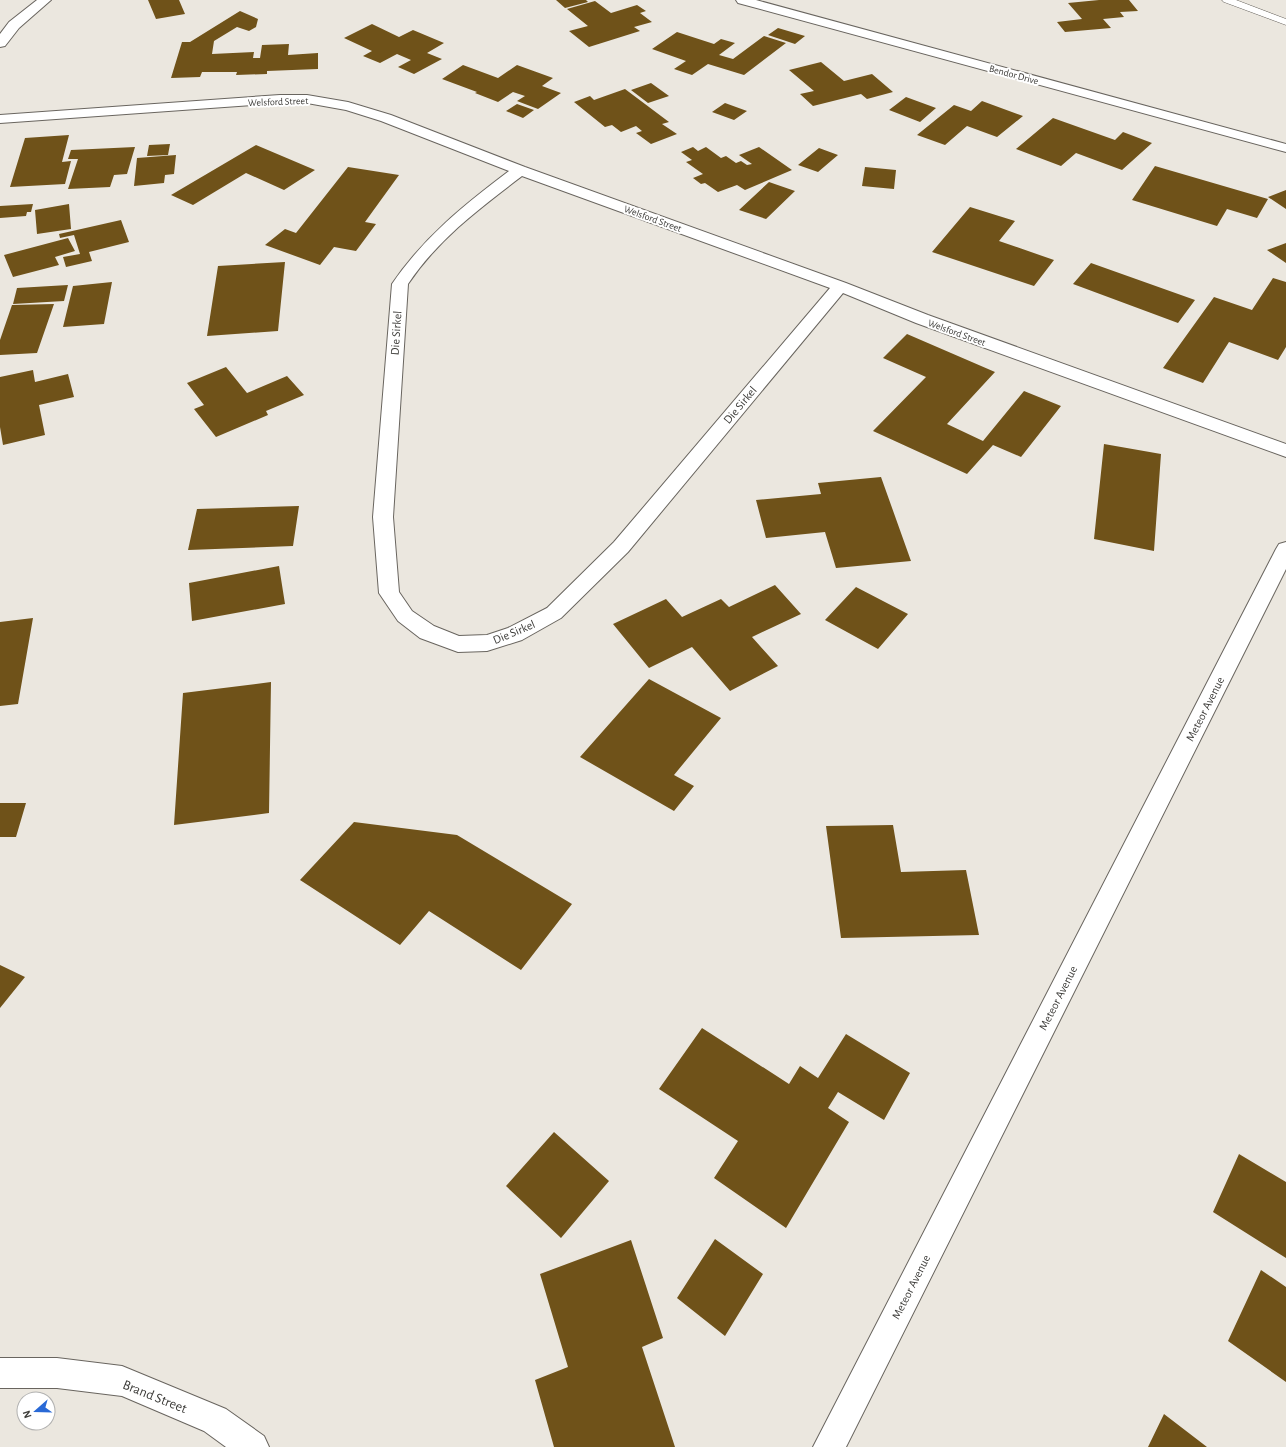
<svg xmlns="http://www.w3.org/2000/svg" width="1286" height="1447" viewBox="0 0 1286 1447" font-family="'Alegreya Sans',sans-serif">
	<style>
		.building { fill: #6f5219 }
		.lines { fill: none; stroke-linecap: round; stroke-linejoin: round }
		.lane-casing { stroke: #69655f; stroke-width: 1 }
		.street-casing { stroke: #69655f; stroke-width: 2 }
		.lane { fill: #fff; fill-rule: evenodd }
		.street { fill: #fff; fill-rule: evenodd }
		.labels { text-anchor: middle; stroke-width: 4; stroke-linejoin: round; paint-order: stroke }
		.far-street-label { font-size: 10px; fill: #3d3c39; stroke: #fff }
		.street-label { font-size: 12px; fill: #3d3c39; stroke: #fff }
		.near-street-label { font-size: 14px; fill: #3d3c39; stroke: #fff }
	</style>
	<rect width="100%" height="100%" fill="#ebe7df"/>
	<!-- building -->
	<path class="building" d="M148,0H179L185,14L156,19Z
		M556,0H586L588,2L565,8Z
		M1099,0H1129L1138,11L1120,12L1124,17L1103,19L1111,28L1065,32L1057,22L1082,19L1068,3Z
		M595,1L611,13L637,5L646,11L640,13L652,22L634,27L640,31L589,47L569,31L588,26L567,9Z
		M240,11L258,19L256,27L249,31L237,27L214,41L212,54L254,52L253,58H260L262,45L289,44L288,55L318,53V69L267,71V74L236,75L237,72H202L200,77L171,78L182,42H190Z
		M372,24L399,37L413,30L444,43L427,53L442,59L414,74L398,67L411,60L397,54L380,63L363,56L372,51L344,38Z
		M778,28L805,36L795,44L768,35Z
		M677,32L714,44L721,39L735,43L719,55L733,59L764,36L786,43L744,75L708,64L692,75L674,69L686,61L652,49Z
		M821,62L844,81L872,74L893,92L867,99L861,94L813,106L800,94L814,91L789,70Z
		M463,65L498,78L517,65L553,78L542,86L561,93L538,109L517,101L525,96L513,92L498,102L475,93L477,92L442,79Z
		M651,83L669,96L648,103L631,90Z
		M625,89L669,122L662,124L677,134L651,144L636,133L642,131L636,126L621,132L612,125L605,127L574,102L590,96L594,100Z
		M906,97L936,108L920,122L889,110Z
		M982,101L1023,116L997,137L967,126L945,145L917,135L954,105L971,111Z
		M725,103L747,111L734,120L712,112Z
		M517,104L534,110L523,118L506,111Z
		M1053,118L1115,140L1123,132L1152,143L1122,170L1076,153L1061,166L1016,149Z
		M69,135L62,162L71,161L65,184L10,187L25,138Z
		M170,144L168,155L147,156L149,145Z
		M256,145L315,170L284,190L246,173L193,205L171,195Z
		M135,147L127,174L114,175L110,187L68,189L78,159H68L71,150Z
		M693,147L698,151L706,147L721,158L726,156L736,163L741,161L747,165L752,164L739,155L759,147L792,170L745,190L737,185L718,192L705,183L701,184L693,178L703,174L686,162L692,160L681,152Z
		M819,148L838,155L818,172L798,165Z
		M176,155L174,174L165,175L164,183L134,186L137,158Z
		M1155,166L1268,199L1257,218L1227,209L1217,226L1132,200Z
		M348,167L399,175L365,222L376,224L356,251L334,247L320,265L265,245L285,229L296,233Z
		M865,167L896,170L894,189L862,186Z
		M769,182L795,191L766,219L739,210Z
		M1286,190V209L1268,197Z
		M33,204L31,212H27L26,216L0,218V206Z
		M69,204L71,229L37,234L35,210Z
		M970,207L1015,221L999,241L1054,260L1034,286L932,252Z
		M121,220L129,242L89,252L92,261L66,267L63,257L80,254L74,235L60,238L59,234Z
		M68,238L75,251L55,257L59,265L13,277L4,255Z
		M1286,243V263L1267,250Z
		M285,262L278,331L207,336L218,266Z
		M1091,263L1195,300L1178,323L1073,284Z
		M1273,278L1286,282V347L1278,360L1229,342L1203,383L1163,368L1214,297L1252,310Z
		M112,282L104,324L63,327L73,286Z
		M68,285L64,301L13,304L17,288Z
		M54,304L37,353L0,355V340L12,305Z
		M907,334L995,372L947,424L983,441L1024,391L1061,406L1021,457L993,445L967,474L873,431L926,377L883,358Z
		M226,367L247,393L287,376L304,395L266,411L268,415L216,437L194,409L204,405L187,383Z
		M33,370L35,382L68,374L74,397L39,405L45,435L3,445L0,427V377Z
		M1104,444L1161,454L1154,551L1094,539Z
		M881,477L911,561L836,568L825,532L766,538L756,500L821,494L818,483Z
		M299,506L293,546L188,550L197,509Z
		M279,566L285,604L192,621L189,583Z
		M775,585L801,614L752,637L778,666L730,691L692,647L649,668L613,624L666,599L682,617L721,599L729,607Z
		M856,587L908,614L878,649L825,620Z
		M33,618L18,704L0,706V622Z
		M649,679L721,718L674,775L694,786L674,811L580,757Z
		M271,682L269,813L174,825L183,693Z
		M0,803H26L16,837H0Z
		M354,822L457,835L572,904L521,970L429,911L400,945L300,880Z
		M893,825L901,872L966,870L979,935L841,938L826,826Z
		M0,965L25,977L0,1008Z
		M702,1028L789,1084L800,1066L818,1078L846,1034L910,1073L884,1120L838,1092L828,1108L849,1122L786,1228L714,1178L738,1141L659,1089Z
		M554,1132L609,1181L561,1238L506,1186Z
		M1239,1154L1286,1182V1258L1213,1212Z
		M715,1239L763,1274L725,1336L677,1298Z
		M631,1240L663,1338L642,1347L675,1447H554L535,1380L568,1367L540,1274Z
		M1261,1270L1286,1287V1382L1228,1341Z
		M1164,1414L1207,1447H1148Z"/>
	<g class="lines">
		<!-- lane casing -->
		<g class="lane-casing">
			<path id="lane" d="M1222,0H1236L1286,19V25L1224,2Z"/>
		</g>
		<!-- street casing -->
		<g class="street-casing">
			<path id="street" d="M37,0H51L19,28L5,46L0,47V34L9,22Z
				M736,0H756L1286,144V152L738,3Z
				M280,95H307L348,102L391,115L525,167L846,283L928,315L1286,444V457L916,323L843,293L628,552L561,618L522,640L487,651L458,652L420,638L398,621L379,593L373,517L392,284C424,237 464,205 509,171L381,121L346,110L307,103H280L0,123V115ZM522,176L830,288L614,542L547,608L508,628L487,635L459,636L434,626L412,611L399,592L393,517L408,284C438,239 480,208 522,176Z
				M1286,542V569L846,1447H813L1276,549L1279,544Z
				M0,1358H57L122,1366L226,1409L264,1436L269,1447H226L204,1431L122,1396L57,1388H0Z"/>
		</g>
		<!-- lane -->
		<use href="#lane" class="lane"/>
		<!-- street -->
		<use href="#street" class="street"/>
	</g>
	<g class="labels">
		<!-- far-street labels -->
		<g class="far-street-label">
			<text transform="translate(1014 74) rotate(15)" y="4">Bendor Drive</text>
			<text transform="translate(278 101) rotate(-2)" y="4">Welsford Street</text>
			<text transform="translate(653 218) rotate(20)" y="4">Welsford Street</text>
			<text transform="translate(957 332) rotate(20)" y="4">Welsford Street</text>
		</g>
		<!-- street labels -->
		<g class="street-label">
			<text transform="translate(396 333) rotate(-86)" y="4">Die Sirkel</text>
			<text transform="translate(740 405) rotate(-50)" y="4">Die Sirkel</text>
			<text transform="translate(514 632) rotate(-23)" y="4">Die Sirkel</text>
			<text transform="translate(1205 709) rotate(-63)" y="4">Meteor Avenue</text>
			<text transform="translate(1058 998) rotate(-63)" y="4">Meteor Avenue</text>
			<text transform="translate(911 1287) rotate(-63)" y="4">Meteor Avenue</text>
		</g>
		<!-- near-street labels -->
		<g class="near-street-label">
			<text transform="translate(155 1396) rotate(22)" y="5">Brand Street</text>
		</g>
	</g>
	<!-- north arrow -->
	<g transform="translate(36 1411) rotate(250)"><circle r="19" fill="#ffffff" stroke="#b1b1b0"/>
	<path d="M0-3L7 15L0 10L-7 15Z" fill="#2969d6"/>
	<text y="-6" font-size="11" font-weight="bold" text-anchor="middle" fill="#3d3c39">N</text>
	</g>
</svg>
